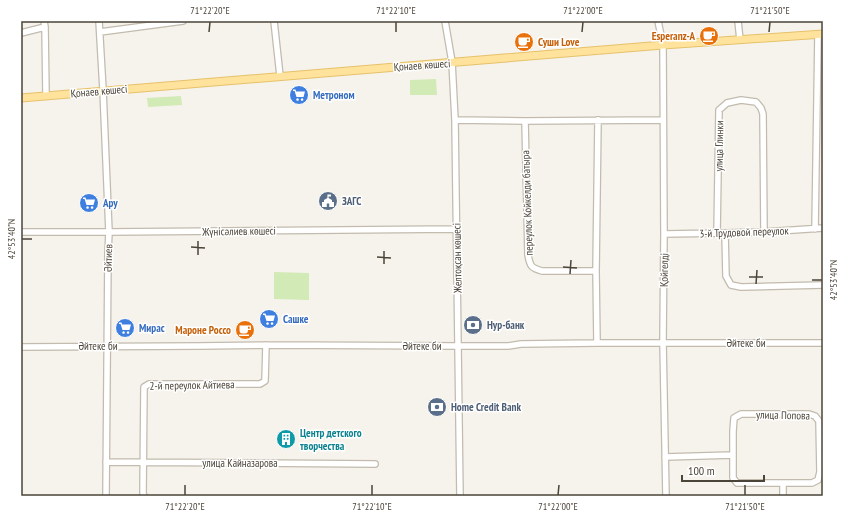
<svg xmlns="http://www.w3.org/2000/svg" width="844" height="517" viewBox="0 0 844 517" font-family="'PT Sans Narrow',sans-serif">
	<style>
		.green { fill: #d2eab5 }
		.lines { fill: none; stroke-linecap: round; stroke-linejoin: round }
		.minor-casing { stroke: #c2bbae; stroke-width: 8 }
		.major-casing { stroke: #e6c16a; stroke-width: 9 }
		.minor { stroke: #fff; stroke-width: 5.5 }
		.major { stroke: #ffe39c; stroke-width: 7 }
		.ticks { fill: none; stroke: #4b4439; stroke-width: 1.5 }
		.labels { text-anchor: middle; stroke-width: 3; stroke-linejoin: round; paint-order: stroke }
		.food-label { font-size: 11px; font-weight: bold; fill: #c56008; stroke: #fff; text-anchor: end }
		.street-label { font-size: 11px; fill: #4b4439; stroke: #fff }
		.shop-label { font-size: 11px; font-weight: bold; fill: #366cbe; stroke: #fff; text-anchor: start }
		.service-label { font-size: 11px; font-weight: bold; fill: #4e5e75; stroke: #fff; text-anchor: start }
		.culture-label { font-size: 11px; font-weight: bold; fill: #0d838f; stroke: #fff; text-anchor: start }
		.neatline { fill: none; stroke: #4b4439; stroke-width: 1.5 }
		.ticks-label { font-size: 10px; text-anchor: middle; fill: #4b4439 }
	</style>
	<rect width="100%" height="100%" fill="#f6f3ec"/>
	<!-- green -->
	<path class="green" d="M436,79L437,95H410V80Z
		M181,96L182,105L148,107L147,98Z
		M274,272L309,273V300L274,299Z"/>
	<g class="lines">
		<!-- minor casing -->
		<g class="minor-casing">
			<path id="minor" d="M44,21L45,27L46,95
				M99,21L103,90L109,232L108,253L106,496
				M274,21L280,76
				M445,21L452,62L455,120L460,496
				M658,21L663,45L664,234L663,343L666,496
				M738,21L740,40
				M100,32L183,21
				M21,33L45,27
				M455,120L525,121L663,120
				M525,121L528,255C530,266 531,268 542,271H596
				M815,229L818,34
				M21,232H109L456,229
				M717,233L719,110L727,103L741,100L756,102L761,108L763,114L764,232
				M725,233L726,276L731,285L741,287L823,285
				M664,234L725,233L764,232L823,228
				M597,343L596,271L598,120
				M21,347L199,346L266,345L458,346H508L521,344L597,343H823
				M665,457L733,455V478L737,483H812L818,480L820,472L819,421L815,416L809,414H741L734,418L733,431V455
				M106,462L375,464
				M783,483V496
				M144,496L143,493L144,387L149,384H260L265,381L266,345"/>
		</g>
		<!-- major casing -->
		<g class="major-casing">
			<path id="major" d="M21,98L663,45L823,34"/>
		</g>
		<!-- minor -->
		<use href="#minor" class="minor"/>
		<!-- major -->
		<use href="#major" class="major"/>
	</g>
	<!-- ticks -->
	<path class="ticks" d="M209,32L210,22M396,32V22M582,32L583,22M769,32L770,22M22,239H32M191,247L205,248M198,255V241M377,257L391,258M384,264V251M563,267L577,268M570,274L571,260M749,277H763M812,280H822M756,284L757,270M185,495V485M372,495V485M558,495L559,485M745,495V485"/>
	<!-- icons -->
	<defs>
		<g id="cafe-disc" transform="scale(1)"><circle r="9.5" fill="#e8710a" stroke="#fff"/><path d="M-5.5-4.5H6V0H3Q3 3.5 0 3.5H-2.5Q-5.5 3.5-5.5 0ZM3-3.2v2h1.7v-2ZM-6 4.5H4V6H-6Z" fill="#fff"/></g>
		<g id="supermarket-disc" transform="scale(1)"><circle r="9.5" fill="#3f7fe0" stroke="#fff"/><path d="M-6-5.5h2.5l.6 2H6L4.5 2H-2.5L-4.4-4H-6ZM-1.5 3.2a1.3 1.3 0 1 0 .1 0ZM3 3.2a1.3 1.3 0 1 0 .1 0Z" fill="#fff"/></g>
		<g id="civic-disc" transform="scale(1)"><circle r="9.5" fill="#5c6f8a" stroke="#fff"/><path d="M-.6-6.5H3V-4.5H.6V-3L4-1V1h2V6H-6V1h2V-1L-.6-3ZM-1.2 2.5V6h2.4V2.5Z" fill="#fff"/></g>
		<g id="bank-disc" transform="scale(1)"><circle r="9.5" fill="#5c6f8a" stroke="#fff"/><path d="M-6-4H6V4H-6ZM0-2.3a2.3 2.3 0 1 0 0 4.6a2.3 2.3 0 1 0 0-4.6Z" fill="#fff"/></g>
		<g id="building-disc" transform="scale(1)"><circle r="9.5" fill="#0f9aa8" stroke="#fff"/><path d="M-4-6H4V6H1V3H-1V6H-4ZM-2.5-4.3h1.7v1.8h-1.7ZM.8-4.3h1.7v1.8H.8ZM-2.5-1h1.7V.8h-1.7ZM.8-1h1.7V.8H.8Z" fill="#fff"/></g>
	</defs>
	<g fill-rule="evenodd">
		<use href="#cafe-disc" x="709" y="36"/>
		<use href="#cafe-disc" x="524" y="42"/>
		<use href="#supermarket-disc" x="299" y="95"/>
		<use href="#civic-disc" x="328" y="201"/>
		<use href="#supermarket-disc" x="89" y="203"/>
		<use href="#supermarket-disc" x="269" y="319"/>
		<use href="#bank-disc" x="473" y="325"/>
		<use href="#supermarket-disc" x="125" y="328"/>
		<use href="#cafe-disc" x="245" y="330"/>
		<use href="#bank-disc" x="437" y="407"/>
		<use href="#building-disc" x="286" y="439"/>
	</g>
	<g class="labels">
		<!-- food labels -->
		<g class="food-label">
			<text x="695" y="40">Esperanz-A</text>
			<text x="538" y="46" text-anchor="start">Суши Love</text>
			<text x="231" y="334">Мароне Россо</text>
		</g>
		<!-- street labels -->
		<g class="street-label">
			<text transform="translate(422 65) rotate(-4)" y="4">Қонаев көшесі</text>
			<text transform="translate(99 91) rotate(-5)" y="4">Қонаев көшесі</text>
			<text transform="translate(719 146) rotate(-89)" y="4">улица Глинки</text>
			<text transform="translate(527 203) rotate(-92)" y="4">переулок Койкелди батыра</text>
			<text transform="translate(239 231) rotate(-1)" y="4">Жүнісәлиев көшесі</text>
			<text transform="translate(744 232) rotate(-2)" y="4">3-й Трудовой переулок</text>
			<text transform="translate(108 258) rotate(-89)" y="4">Әйтиев</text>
			<text transform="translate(457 258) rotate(-91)" y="4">Желтоқсан көшесі</text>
			<text transform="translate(664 270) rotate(-89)" y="4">Қойгелді</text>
			<text x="746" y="347">Әйтеке би</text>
			<text x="98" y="350">Әйтеке би</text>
			<text x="422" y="350">Әйтеке би</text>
			<text transform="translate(192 385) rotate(-1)" y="4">2-й переулок Айтиева</text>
			<text transform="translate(783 415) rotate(1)" y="4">улица Попова</text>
			<text x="240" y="467">улица Кайназарова</text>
		</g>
		<!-- shop labels -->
		<g class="shop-label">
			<text x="313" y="99">Метроном</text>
			<text x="103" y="207">Ару</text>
			<text x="283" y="323">Сашке</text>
			<text x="139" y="332">Мирас</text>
		</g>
		<!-- service labels -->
		<g class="service-label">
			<text x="342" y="205">ЗАГС</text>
			<text x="487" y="329">Нур-банк</text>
			<text x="451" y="411">Home Credit Bank</text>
		</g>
		<!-- culture labels -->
		<g class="culture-label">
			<text x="300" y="437">Центр детского<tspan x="300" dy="13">творчества</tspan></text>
		</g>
	</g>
	<!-- border -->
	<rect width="844" height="517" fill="none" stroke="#ffffff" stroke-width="44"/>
	<!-- scale -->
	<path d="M682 475v6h82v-6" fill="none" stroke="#4b4439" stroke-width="2"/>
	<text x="688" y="475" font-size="12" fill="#4b4439" stroke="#ffffff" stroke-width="3" paint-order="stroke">100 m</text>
	<rect x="22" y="22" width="800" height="473" class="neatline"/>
	<g class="ticks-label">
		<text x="210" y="14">71°22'20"E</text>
		<text x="396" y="14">71°22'10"E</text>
		<text x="583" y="14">71°22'00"E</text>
		<text x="770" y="14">71°21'50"E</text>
		<text transform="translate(11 239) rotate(-90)" y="4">42°53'40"N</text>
		<text transform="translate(833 280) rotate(-90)" y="4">42°53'40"N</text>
		<text x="185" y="510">71°22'20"E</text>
		<text x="372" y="510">71°22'10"E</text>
		<text x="558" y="510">71°22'00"E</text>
		<text x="745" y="510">71°21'50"E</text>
	</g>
</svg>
